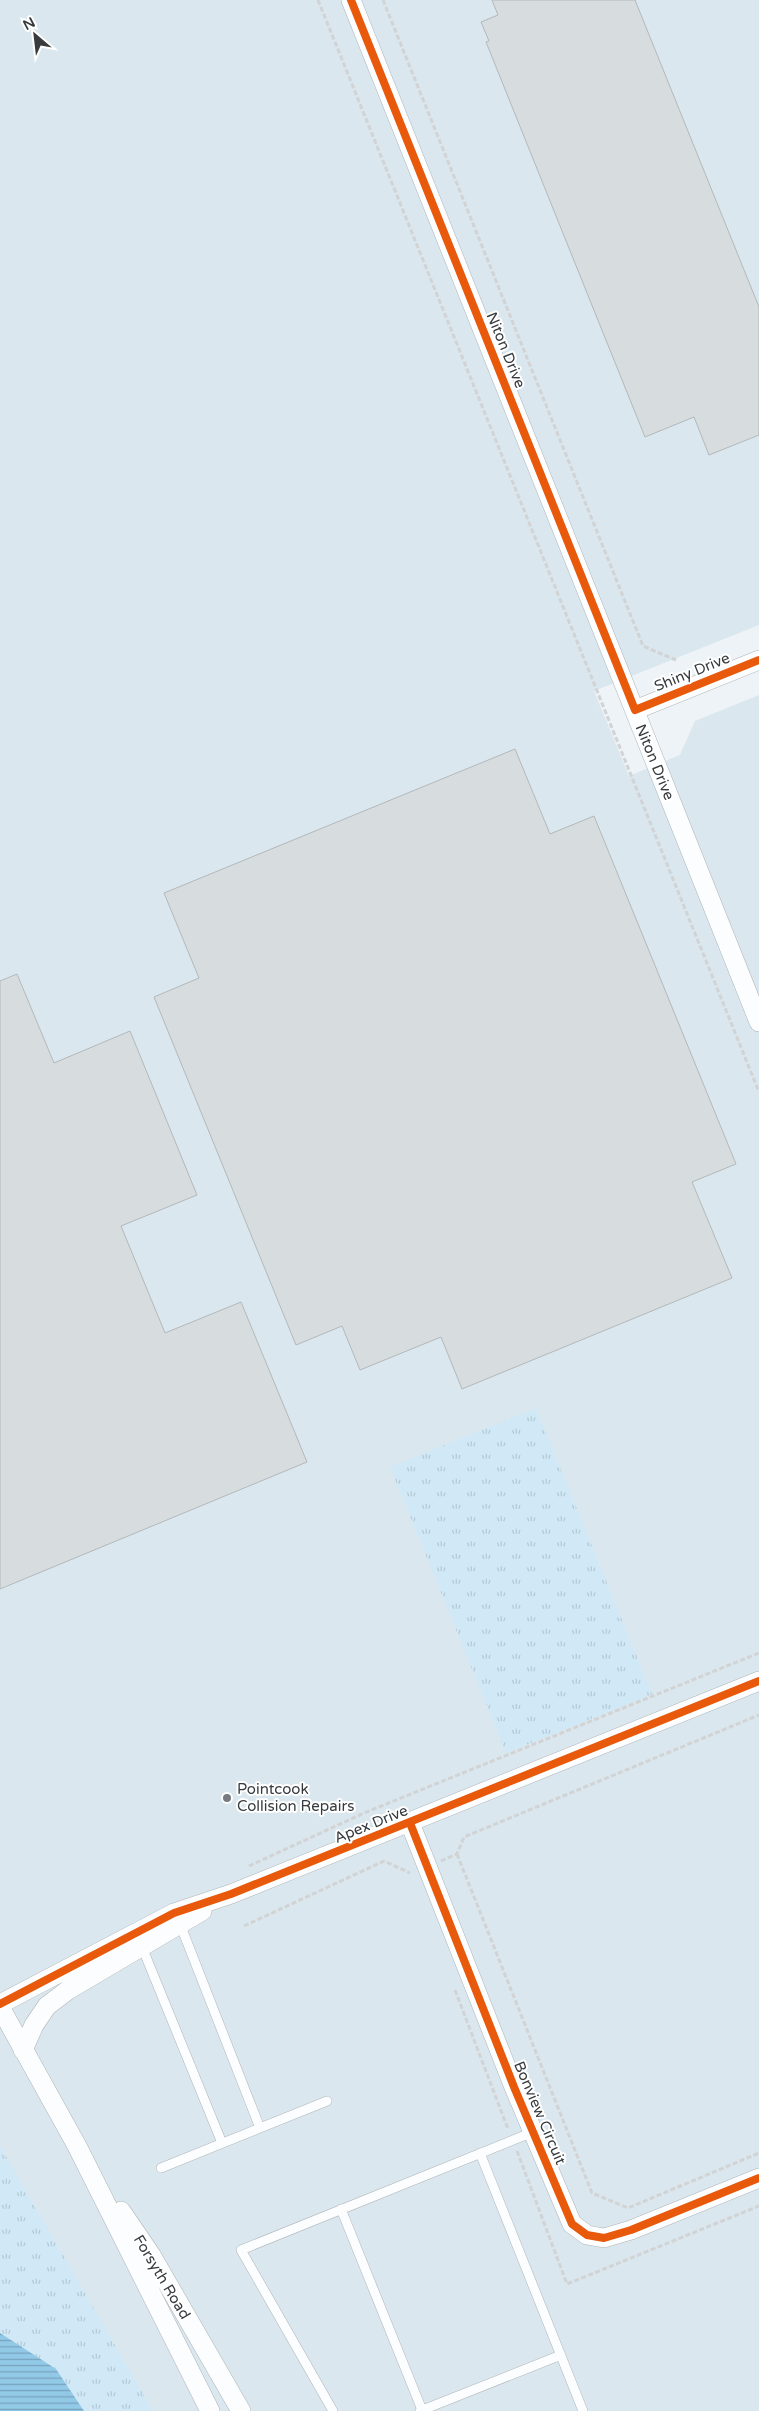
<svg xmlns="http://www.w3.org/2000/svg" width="759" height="2411" viewBox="0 0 759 2411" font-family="'Varela Round',sans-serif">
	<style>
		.built { fill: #dae7ee }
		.grass { fill: url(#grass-tufts) }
		.water { fill: url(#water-rules) }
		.building { fill: #d7dcdf; stroke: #b3b8bb }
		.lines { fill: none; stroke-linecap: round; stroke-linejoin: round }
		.lane-casing { stroke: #b0b5b8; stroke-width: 10 }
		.street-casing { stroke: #b0b5b8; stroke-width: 20 }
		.path { stroke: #d1d3d4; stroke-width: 3; stroke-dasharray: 5 2.5; stroke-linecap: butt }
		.lane { stroke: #fcfdfe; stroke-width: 9 }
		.street { stroke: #fcfdfe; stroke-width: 19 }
		.cycleway-casing { stroke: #fff; stroke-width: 11 }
		.cycleway { stroke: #e8590c; stroke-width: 8 }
		.poi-dot { fill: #777b7f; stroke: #fff; stroke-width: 2 }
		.labels { text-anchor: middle; stroke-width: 4; stroke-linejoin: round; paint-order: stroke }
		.street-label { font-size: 15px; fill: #373b3e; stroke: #fff }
		.poi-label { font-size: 15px; fill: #373b3e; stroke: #fff; text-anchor: start }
	</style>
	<defs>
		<pattern id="grass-tufts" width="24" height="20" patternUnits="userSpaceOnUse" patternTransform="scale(1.25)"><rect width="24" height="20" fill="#d1e9f7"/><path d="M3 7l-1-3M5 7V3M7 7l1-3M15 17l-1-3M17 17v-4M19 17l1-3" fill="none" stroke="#b4c9d5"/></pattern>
		<pattern id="water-rules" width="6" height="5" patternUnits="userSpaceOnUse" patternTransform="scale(1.25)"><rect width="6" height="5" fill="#91c9e7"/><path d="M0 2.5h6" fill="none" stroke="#77a4bd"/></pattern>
	</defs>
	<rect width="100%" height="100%" fill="#edf3f7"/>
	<!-- built -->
	<path class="built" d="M0,0H759V625L594,691L629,776L680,755L695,721L759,695V2411H0Z"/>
	<!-- grass -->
	<path class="grass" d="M536,1408L652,1694L506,1753L390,1467Z
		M0,2146L153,2411H0Z"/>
	<!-- water -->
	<path class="water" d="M0,2333L56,2369L84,2411H0Z"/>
	<!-- building -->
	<path class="building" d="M492,0H635L759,307V435L709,455L694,417L645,437L486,42L489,41L481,22L498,15Z
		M515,749L550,834L594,816L736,1164L692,1182L732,1278L462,1389L441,1337L360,1370L342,1326L296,1345L154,997L199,978L164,893Z
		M17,974L54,1063L130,1031L197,1195L121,1226L165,1333L241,1302L307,1462L0,1589V981Z"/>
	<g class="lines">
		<!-- lane casing -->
		<g class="lane-casing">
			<path id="lane" d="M180,1924L260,2128
				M142,1947L222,2143
				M480,2153L583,2411
				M161,2168L327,2101
				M341,2209L422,2410
				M333,2411L241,2250L533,2132
				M420,2411L561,2355"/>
		</g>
		<!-- street casing -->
		<g class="street-casing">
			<path id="street" d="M351,0L759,1022
				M635,710L759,660
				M410,1823L514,2087L572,2224L587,2235L604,2238L631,2230L759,2178
				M0,2004L174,1913L231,1894L759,1681
				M0,2007L77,2146L210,2411
				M23,2050L34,2025L47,2006L68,1990L202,1911
				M121,2211L151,2255L241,2411"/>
		</g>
		<!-- path -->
		<path class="path" d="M318,0L759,1092
			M383,0L643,646L676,660
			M457,1854L592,2193L628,2208L759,2153
			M441,1861L457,1854L464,1837L759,1715
			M249,1866L364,1813L759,1653
			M244,1926L384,1861L410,1873
			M455,1990L508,2129
			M517,2151L567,2284L759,2206"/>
		<!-- lane -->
		<use href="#lane" class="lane"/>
		<!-- street -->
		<use href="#street" class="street"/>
		<!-- cycleway casing -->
		<g class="cycleway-casing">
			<path id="cycleway" d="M351,0L635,710L759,660
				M410,1823L514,2087L572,2224L587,2235L604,2238L631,2230L759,2178
				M0,2004L174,1913L231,1894L759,1681"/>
		</g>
		<!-- cycleway -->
		<use href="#cycleway" class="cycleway"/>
	</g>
	<!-- markers -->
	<circle class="poi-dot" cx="227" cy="1798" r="5"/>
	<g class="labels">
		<!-- street labels -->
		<g class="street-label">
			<text transform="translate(506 350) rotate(68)" y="5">Niton Drive</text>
			<text transform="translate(692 672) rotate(-22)" y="5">Shiny Drive</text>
			<text transform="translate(655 762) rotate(68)" y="5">Niton Drive</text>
			<text transform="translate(371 1824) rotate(-22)" y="5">Apex Drive</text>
			<text transform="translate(540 2113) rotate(67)" y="5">Bonview Circuit</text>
			<text transform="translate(162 2277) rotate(59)" y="5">Forsyth Road</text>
		</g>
		<!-- poi labels -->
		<g class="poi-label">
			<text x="237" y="1794">Pointcook<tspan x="237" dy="17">Collision Repairs</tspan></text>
		</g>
	</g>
	<!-- north arrow -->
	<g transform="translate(35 35) rotate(332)" stroke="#ffffff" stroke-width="4" paint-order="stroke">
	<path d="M0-4L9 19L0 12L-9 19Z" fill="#373b3e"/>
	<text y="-8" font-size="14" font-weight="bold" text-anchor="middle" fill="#373b3e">N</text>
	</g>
</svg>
